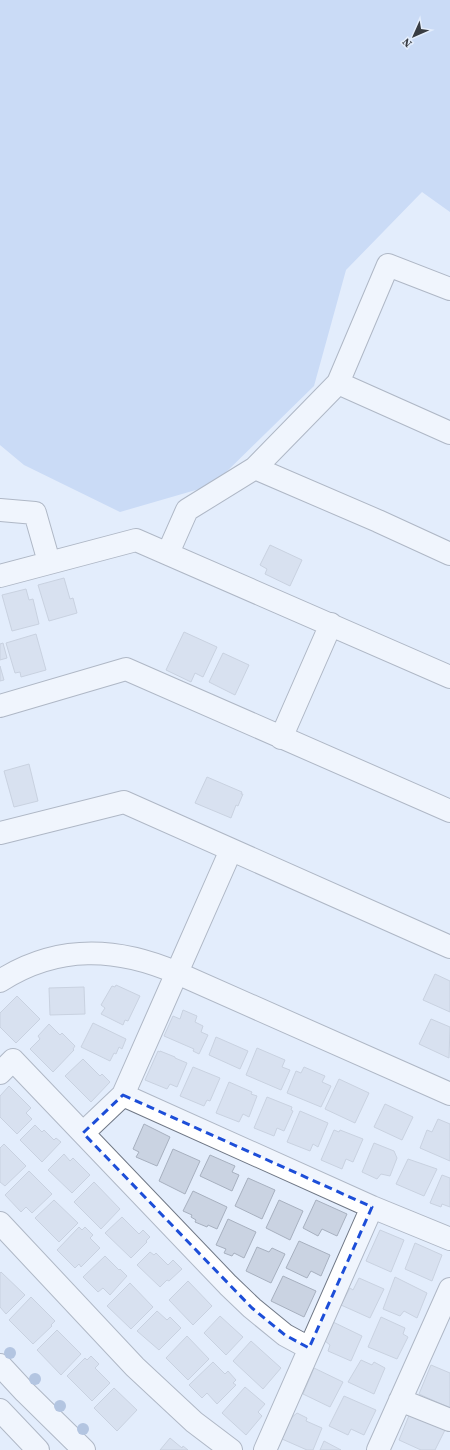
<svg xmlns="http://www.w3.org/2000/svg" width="450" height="1450" viewBox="0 0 450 1450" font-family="'Source Serif 4',serif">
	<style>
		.green { fill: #aac5f0 }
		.building { fill: #cad3e2; stroke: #a7b0bf }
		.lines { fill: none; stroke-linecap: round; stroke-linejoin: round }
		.minor-casing { stroke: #6f7785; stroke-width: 24 }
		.tertiary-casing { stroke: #6f7785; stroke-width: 24 }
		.minor { stroke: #fff; stroke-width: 22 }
		.tertiary { stroke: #fff; stroke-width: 22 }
		.tree { fill: #7894c0 }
		.marked { fill: none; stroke: #1d4ed8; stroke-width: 3; stroke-dasharray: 8 5; stroke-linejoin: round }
	</style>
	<rect width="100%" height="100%" fill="#e3edfc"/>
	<!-- green -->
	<path class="green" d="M0,0H450V212L422,192L346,270L314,386L213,485L120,512L24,465L0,445Z"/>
	<!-- building -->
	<path class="building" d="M270,545L302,560L290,586L265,574L267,569L260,565Z
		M64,578L70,599L73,598L77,613L49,621L38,585Z
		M26,589L29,600L33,599L39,624L12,631L2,595Z
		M184,632L217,647L203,677L195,673L191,682L166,670Z
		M36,634L46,670L21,677L20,672L15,673L6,643Z
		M3,643L7,658L0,660V644Z
		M223,653L249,665L235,695L209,682Z
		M0,666L4,680L0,681Z
		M29,764L38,801L14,807L4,771Z
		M207,777L242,792L241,794H243L238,806L236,805L231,818L195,803Z
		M435,974L450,981V1012L423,1000Z
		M116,985L140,996L128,1021L125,1020L123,1025L101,1014L105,1008L101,1005L112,986L115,987Z
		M84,987L85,1014L50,1015L49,988Z
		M17,996L40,1019L16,1043L0,1027V1013Z
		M183,1010L197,1016L195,1022L203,1026L201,1032L208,1035L199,1054L193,1051L194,1049L164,1036L173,1016L180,1019Z
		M431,1019L450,1027L449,1058L419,1044Z
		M93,1023L126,1039L122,1049L119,1047L116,1054L114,1053L110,1061L81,1047Z
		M49,1024L60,1035L62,1033L75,1046L73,1049L74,1050L53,1072L30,1049L40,1039L38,1036Z
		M216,1037L248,1051L240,1069L209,1055Z
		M257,1048L285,1060L282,1067L290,1070L281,1090L246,1075Z
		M158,1051L160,1052V1051L175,1057V1058L187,1063L177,1087L170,1084L167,1089L145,1080Z
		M83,1059L100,1076L102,1074L110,1082L91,1102L65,1076Z
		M193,1067L220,1078L210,1101L207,1100L204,1106L180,1096Z
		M304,1067L325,1076L322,1082L331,1086L321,1107L287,1093L296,1071L301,1073Z
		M339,1079L369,1093L355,1123L325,1109Z
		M229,1082L252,1092L251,1094L257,1096L249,1117L243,1114L239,1122L216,1113Z
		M9,1086L31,1108L26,1113L32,1119L17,1134L0,1117V1096Z
		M267,1097L292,1107L291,1110L293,1111L284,1131L277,1128L274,1136L254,1128Z
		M385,1104L413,1117L402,1140L374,1127Z
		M300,1111L328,1123L318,1147L313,1144L310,1151L287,1142Z
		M438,1119L450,1124V1161L420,1148L427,1130L432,1132Z
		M144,1124L170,1137L157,1166L136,1157L139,1152L133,1149Z
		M35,1125L42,1132L44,1130L54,1140L56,1138L61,1142L42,1162L20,1140Z
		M334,1130L339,1132L340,1130L363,1139L353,1162L346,1159L342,1169L321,1160Z
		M374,1143L394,1151L397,1158L390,1176L381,1174L377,1179L362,1172Z
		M4,1144L26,1166L5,1186L0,1182V1148Z
		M173,1149L200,1161L185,1194L159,1181Z
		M64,1154L70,1161L73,1158L90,1175L72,1193L48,1170Z
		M210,1155L235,1166L232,1172L239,1175L232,1191L200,1176Z
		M408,1159L437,1169L424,1196L396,1184Z
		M29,1171L52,1194L32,1213L26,1207L21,1212L5,1195Z
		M442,1175L450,1178V1207L442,1204L441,1207L430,1203Z
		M248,1178L275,1190L262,1219L235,1206Z
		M94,1182L120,1209L101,1229L74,1202Z
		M193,1191L227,1207L217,1229L208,1225L207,1227L195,1222L196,1220L191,1217L192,1215L183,1211Z
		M54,1200L78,1223L59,1242L35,1218Z
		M279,1200L303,1211L290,1240L266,1228Z
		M316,1200L347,1214L337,1236L322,1229L318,1236L303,1228Z
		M122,1217L139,1234L143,1230L150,1237L146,1241L147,1242L131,1258L105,1233Z
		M228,1219L256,1232L244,1258L234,1253L232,1256L224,1253L226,1249L216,1245Z
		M79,1227L82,1230L85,1227L93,1235L90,1238L100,1248L81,1267L79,1264L75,1268L57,1250Z
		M380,1230L404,1240L391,1272L366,1261Z
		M299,1241L330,1255L321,1276L311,1271L307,1278L286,1268Z
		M415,1243L442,1255L432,1281L405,1269Z
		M257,1247L269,1252L272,1248L285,1254L271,1283L246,1271Z
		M150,1252L154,1255L156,1253L168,1265L173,1260L182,1269L169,1281L167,1280L160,1287L137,1265Z
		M105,1256L119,1270L120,1269L127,1276L110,1295L103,1288L98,1292L83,1277Z
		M1,1272L25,1295L6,1314L0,1307V1273Z
		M283,1276L316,1291L304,1317L271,1301Z
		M395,1277L427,1293L417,1318L404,1311L400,1316L383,1309Z
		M359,1278L384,1289L370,1318L341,1305L350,1288L353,1290Z
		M188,1281L212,1306L193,1325L169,1300Z
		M130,1283L153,1307L131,1329L107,1306Z
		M31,1297L55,1321L51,1325L52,1326L33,1344L9,1320Z
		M157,1311L167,1320L170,1317L181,1328L159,1350L137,1331Z
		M220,1316L243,1337L226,1355L204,1333Z
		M381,1317L405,1328L403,1334L408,1337L397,1359L368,1347Z
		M333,1322L362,1336L351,1361L328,1351L330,1345L325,1341Z
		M57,1330L81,1354L61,1375L37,1350Z
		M187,1336L209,1359L188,1380L166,1358Z
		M251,1341L281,1368L263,1389L233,1361Z
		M91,1356L99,1364L95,1368L110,1383L92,1401L67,1376L85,1358L87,1360Z
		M361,1360L372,1365L374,1362L385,1368L374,1394L348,1382Z
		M213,1362L225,1374L228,1371L236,1380L233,1383L236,1385L217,1404L207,1393L202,1398L189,1385Z
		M431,1365L450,1373V1408L419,1394Z
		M314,1368L343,1382L330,1407L303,1394Z
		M245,1387L265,1404L258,1412L262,1416L246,1435L222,1413Z
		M114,1388L137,1410L117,1431L94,1408Z
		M344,1396L376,1410L364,1435L351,1429L348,1435L329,1426Z
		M297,1413L307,1418L306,1421L322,1428L313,1450H307L282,1439L291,1418Z
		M410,1413L445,1430L435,1450H421L399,1440Z
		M170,1438L182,1448L183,1446L188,1450H160Z
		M324,1441L341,1450H320Z"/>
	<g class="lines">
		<!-- minor casing -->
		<g class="minor-casing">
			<path id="minor" d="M338,383L450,433
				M255,468L378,521L450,554
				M0,510L35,513L49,562
				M168,553L187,510L255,468L338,383L388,265L450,289
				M0,576L136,540L450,677
				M0,706L126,669L450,811
				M281,738L331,624
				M0,833L124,802L450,947
				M0,1073L13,1060L228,1285L252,1308L285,1335L309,1348
				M123,1095L372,1207L450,1239
				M83,1133L123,1095L231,850
				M0,1223L135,1367L194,1422L231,1450
				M400,1400L450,1420
				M265,1450L372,1207
				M378,1450L450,1289"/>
		</g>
		<!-- tertiary casing -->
		<g class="tertiary-casing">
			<path id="tertiary" d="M0,981C58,944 117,947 177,973L450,1094
				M0,1365L25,1392L84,1450
				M0,1410L38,1450"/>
		</g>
		<!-- minor -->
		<use href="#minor" class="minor"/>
		<!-- tertiary -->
		<use href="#tertiary" class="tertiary"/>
	</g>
	<!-- trees -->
	<g class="tree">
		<circle cx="10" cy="1353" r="6"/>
		<circle cx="35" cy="1379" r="6"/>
		<circle cx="60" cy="1406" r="6"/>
		<circle cx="83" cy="1429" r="6"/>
	</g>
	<!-- marked area -->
	<path d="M0 0H450V1450H0ZM123,1095L372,1207L309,1348L285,1335L252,1308L83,1133Z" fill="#e3edfc" fill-opacity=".55" fill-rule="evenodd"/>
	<path class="marked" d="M123,1095L372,1207L309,1348L285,1335L252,1308L83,1133Z"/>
	<!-- north arrow -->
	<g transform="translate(414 36) rotate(225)" stroke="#e3edfc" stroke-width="3" paint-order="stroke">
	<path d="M0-3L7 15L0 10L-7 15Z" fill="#383c42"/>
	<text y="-6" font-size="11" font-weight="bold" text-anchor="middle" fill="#383c42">N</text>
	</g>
</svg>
